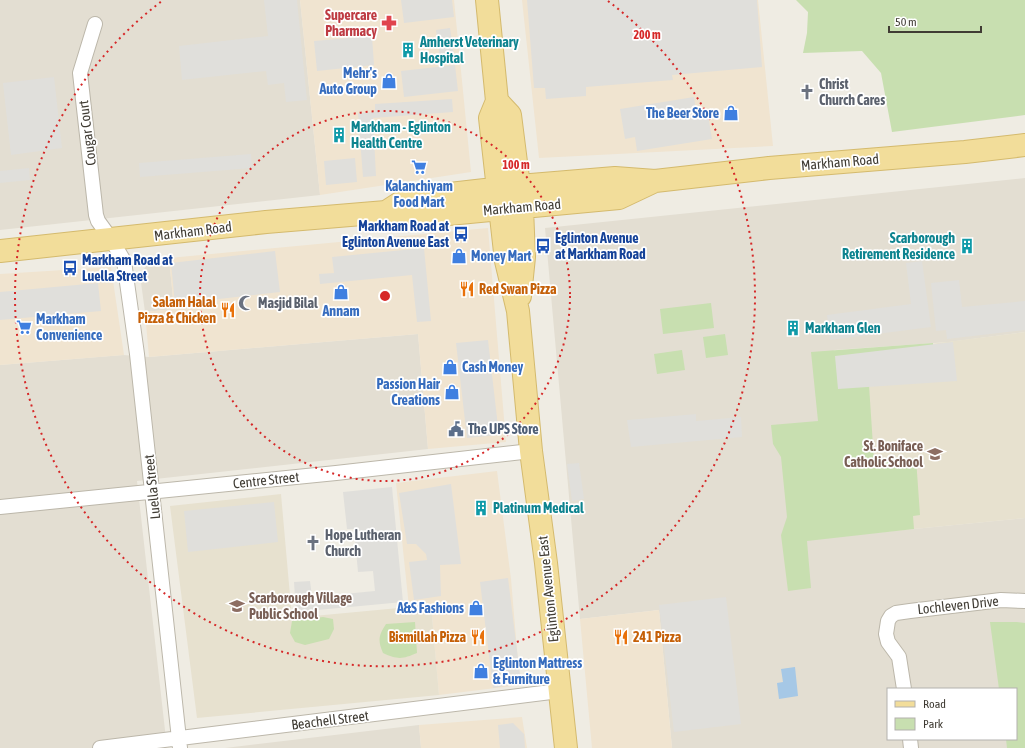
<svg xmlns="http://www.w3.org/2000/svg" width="1025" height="748" viewBox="0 0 1025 748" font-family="'Asap Condensed',sans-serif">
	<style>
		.residential { fill: #e3ded2; fill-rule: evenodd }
		.commercial { fill: #f0e4d0 }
		.education { fill: #e7e1cf }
		.green { fill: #c8dfb0 }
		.parking { fill: #e0dfdb }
		.water { fill: #a6c8e6 }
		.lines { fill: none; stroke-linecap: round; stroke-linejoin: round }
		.minor-casing { stroke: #bcb7aa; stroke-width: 16 }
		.primary-casing { stroke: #d4ba6d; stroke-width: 24 }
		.minor { stroke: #fff; stroke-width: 14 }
		.primary { stroke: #f2dd9a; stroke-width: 22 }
		.ring { fill: none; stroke: #d62828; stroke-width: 2; stroke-dasharray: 2 4 }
		.labels { text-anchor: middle; stroke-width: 3.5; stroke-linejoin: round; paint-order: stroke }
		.health-label { font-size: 14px; font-weight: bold; fill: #be3a42; stroke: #fff; text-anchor: end }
		.culture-label { font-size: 14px; font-weight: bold; fill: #0d838f; stroke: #fff; text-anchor: start }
		.shop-label { font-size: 14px; font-weight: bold; fill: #366cbe; stroke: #fff; text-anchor: end }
		.worship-label { font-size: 14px; font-weight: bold; fill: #5b616d; stroke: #fff; text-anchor: start }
		.street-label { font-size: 14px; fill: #403c34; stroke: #fff }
		.transit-label { font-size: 14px; font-weight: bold; fill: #164399; stroke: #fff; text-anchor: start }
		.food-label { font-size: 14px; font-weight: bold; fill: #c56008; stroke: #fff; text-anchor: start }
		.service-label { font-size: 14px; font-weight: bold; fill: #4e5e75; stroke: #fff; text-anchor: start }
		.education-label { font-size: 14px; font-weight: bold; fill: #785e54; stroke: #fff; text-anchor: end }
		.centre { fill: #d62828; stroke: #fff; stroke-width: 2 }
		.ring-label { font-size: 12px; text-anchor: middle; font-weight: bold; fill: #d62828; stroke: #fff; stroke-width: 3.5; stroke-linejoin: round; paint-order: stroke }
	</style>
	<rect width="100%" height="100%" fill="#efece3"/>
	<!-- residential -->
	<path class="residential" d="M0,0H300L320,195L0,230Z
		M1025,178V332L949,342L834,350L853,535L1025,518V748H672L659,610L580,619L545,228ZM888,689H1016V739H888Z
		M169,258L174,309L145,312L140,275L151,259Z
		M418,334L428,449L137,481L167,748H0V365L123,355L149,357Z
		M419,725L421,748H225Z"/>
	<!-- commercial -->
	<path class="commercial" d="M300,0H454L471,172L320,195Z
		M522,0H758L773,146L539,158Z
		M488,228L506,442L428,449L418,334L149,357L145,312L174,309L169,258Z
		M111,267L124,355L0,365V274Z
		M497,471L511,579L520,685L439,695L431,605L409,607L396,483Z
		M659,610L672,748H592L580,619Z
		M522,717L527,748H421L419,725Z"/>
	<!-- education -->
	<path class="education" d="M1025,332V518L853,535L835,356Z
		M281,494L292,618L431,605L439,695L197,718L170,506Z"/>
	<!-- green -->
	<path class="green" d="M796,0H1025V115L892,132L881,73L862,51L803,53L807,33L808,12Z
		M711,303L714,328L663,334L660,309Z
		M725,334L728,355L706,358L703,337Z
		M933,343V345L869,385L874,461L916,458L920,515L913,516L914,529L807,541L811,588L788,591L781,535L787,517L781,457L773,444L771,425L818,421L811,352Z
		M682,350L685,370L657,374L654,354Z
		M323,617L333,619L334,629L329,639L305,645L295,642L290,633L292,621Z
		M415,622L417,653C403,659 398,660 383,653C378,641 378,636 386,624Z
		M990,622H1017L1025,623V748H1007L1006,739H1016V689H999Z"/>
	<!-- parking -->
	<path class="parking" d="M264,0H297L307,100L286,102L284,83L268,85L266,71L182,80L179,46L268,36Z
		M401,0H452L454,17L404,23Z
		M527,0H757L762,67L672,75L673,80L586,87V96L546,99L545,88H534Z
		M450,28L454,56L440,58L436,30Z
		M372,36L374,65L317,71L314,41Z
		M455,65L458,91L404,97L401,71Z
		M54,77L62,148L11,155L3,83Z
		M694,97L696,111L707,109L712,139L637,151L635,137L625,139L620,109Z
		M452,99L453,112L373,118L376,176L363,177L358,113L375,112V104Z
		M251,154L252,168L140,177L139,163Z
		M355,158L357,182L326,185L324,161Z
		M29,168L30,180L0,183V171Z
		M424,248L431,321L417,322L412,275L320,284L319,274L334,273L332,257Z
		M275,251L280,292L175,304L171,263Z
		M922,261L931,327L830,340L827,315L911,304L906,263Z
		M959,280L962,307L1025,301V330L947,339L946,330L936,331L931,283Z
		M98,283L101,311L0,320V292Z
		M488,340L499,435L467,438L456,343Z
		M953,342L957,381L838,389L835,356Z
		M696,414V421L741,417L742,437L631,447L627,420Z
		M579,463L584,499L572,501L567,464Z
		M451,484L461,564L440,565L441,596L414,600L409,562L427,560L426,554L416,544H407L399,493Z
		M392,487L403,602L296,612L294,582L310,581L312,597L375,591L373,571L358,572L354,529H347L343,492Z
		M274,502L278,542L188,552L184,511Z
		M508,578L521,683L493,688L480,582Z
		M726,597L741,724L674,732L659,605Z
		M513,723L524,734L525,748H500L498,725Z"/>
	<!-- water -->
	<path class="water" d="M795,667L798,696L779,699L777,683L783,682L781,669Z"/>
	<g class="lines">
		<!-- minor casing -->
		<g class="minor-casing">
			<path id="minor" d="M95,24L80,73L96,215L98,221L111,239L124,261L137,354L180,748
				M0,507L336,473L531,451
				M904,689L899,657L888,642L886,634L888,621L891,616L896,613L910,611L1001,600L1025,601
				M910,739L911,748
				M100,748L559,691"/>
		</g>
		<!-- primary casing -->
		<g class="primary-casing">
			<path id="primary" d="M487,0L497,101L490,118L506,261L518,311L531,451L546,563L566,748
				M497,101L510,115L519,186L522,208L524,257L520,296
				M386,212L406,199L519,186L615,178L655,181L769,168L965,152L1025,145
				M0,251L266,222L386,212L406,218L619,198L655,181"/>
		</g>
		<!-- minor -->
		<use href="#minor" class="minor"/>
		<!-- primary -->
		<use href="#primary" class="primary"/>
	</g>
	<!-- distance rings -->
	<g class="ring">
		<circle cx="385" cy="296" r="185"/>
		<path d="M608 1A370 370 0 1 1 162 1"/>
	</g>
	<!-- icons -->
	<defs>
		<g id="pharmacy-bare" transform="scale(1.2)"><path d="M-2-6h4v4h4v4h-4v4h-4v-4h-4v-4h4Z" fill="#e0444e" stroke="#fff" stroke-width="2.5" paint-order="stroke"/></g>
		<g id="building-bare" transform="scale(1.2)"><path d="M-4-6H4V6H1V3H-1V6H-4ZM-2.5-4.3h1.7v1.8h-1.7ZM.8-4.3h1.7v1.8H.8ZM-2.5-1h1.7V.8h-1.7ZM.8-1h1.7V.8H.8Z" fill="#0f9aa8" stroke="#fff" stroke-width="2.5" paint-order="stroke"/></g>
		<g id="shop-bare" transform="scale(1.2)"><path d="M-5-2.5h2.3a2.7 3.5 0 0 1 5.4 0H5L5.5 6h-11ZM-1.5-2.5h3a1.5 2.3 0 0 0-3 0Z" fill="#3f7fe0" stroke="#fff" stroke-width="2.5" paint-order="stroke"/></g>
		<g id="church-bare" transform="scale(1.2)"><path d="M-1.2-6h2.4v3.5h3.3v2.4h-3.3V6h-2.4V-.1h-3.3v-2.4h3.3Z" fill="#6b7280" stroke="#fff" stroke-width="2.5" paint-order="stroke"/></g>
		<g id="supermarket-bare" transform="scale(1.2)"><path d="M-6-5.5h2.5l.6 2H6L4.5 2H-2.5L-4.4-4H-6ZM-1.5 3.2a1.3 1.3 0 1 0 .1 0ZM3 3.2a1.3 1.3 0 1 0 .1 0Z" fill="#3f7fe0" stroke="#fff" stroke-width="2.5" paint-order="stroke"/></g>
		<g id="bus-bare" transform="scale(1.2)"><path d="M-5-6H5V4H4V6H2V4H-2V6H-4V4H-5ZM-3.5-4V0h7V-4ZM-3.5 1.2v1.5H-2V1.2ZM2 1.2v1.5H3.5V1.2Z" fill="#1a4fb4" stroke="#fff" stroke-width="2.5" paint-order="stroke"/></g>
		<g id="restaurant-bare" transform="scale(1.2)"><path d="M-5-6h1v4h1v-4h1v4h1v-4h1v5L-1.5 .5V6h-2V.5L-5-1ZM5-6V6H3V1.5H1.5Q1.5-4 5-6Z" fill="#e8710a" stroke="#fff" stroke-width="2.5" paint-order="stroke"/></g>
		<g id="mosque-bare" transform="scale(1.2)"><path d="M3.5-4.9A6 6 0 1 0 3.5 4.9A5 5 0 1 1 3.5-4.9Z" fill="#6b7280" stroke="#fff" stroke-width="2.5" paint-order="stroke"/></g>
		<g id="civic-bare" transform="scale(1.2)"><path d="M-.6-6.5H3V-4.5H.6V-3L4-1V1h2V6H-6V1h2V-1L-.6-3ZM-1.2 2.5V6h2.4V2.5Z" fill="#5c6f8a" stroke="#fff" stroke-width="2.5" paint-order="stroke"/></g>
		<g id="school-bare" transform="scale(1.2)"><path d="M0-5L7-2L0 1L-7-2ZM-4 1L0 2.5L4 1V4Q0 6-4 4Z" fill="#8d6e63" stroke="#fff" stroke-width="2.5" paint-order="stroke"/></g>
	</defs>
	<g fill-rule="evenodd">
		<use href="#pharmacy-bare" x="389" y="23"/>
		<use href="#building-bare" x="408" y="50"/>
		<use href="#shop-bare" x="389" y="81"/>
		<use href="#church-bare" x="807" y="92"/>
		<use href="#shop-bare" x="731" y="113"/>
		<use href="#building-bare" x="339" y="135"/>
		<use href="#supermarket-bare" x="419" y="167"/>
		<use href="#bus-bare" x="461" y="234"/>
		<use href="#bus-bare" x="543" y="246"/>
		<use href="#building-bare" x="967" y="246"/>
		<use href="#shop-bare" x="459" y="256"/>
		<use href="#bus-bare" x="70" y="268"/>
		<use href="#restaurant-bare" x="467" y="289"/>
		<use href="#shop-bare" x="341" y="292"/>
		<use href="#mosque-bare" x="246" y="303"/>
		<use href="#restaurant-bare" x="228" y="310"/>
		<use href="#supermarket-bare" x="24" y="327"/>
		<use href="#building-bare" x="793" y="328"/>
		<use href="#shop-bare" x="450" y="367"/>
		<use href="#shop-bare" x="452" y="392"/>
		<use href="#civic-bare" x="456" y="429"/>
		<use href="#school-bare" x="935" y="454"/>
		<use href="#building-bare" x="481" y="508"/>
		<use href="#church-bare" x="313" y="543"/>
		<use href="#school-bare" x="237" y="606"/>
		<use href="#shop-bare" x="476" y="608"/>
		<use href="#restaurant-bare" x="478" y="637"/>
		<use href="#restaurant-bare" x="621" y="637"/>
		<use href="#shop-bare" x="481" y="671"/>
	</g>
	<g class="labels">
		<!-- health labels -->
		<g class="health-label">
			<text x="377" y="20">Supercare<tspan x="377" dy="16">Pharmacy</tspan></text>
		</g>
		<!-- culture labels -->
		<g class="culture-label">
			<text x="420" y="47">Amherst Veterinary<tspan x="420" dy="16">Hospital</tspan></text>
			<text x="351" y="132">Markham - Eglinton<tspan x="351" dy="16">Health Centre</tspan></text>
			<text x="955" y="243" text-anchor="end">Scarborough<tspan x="955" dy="16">Retirement Residence</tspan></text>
			<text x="805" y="333">Markham Glen</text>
			<text x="493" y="513">Platinum Medical</text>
		</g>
		<!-- shop labels -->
		<g class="shop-label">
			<text x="377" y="78">Mehr's<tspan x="377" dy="16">Auto Group</tspan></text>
			<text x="719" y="118">The Beer Store</text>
			<text x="419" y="191" text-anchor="middle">Kalanchiyam<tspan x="419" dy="16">Food Mart</tspan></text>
			<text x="471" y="261" text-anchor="start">Money Mart</text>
			<text x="341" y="316" text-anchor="middle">Annam</text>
			<text x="36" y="324" text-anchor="start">Markham<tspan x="36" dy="16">Convenience</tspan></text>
			<text x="462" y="372" text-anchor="start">Cash Money</text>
			<text x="440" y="389">Passion Hair<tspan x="440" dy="16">Creations</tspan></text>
			<text x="464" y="613">A&amp;S Fashions</text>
			<text x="493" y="668" text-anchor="start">Eglinton Mattress<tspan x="493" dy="16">&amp; Furniture</tspan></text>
		</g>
		<!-- worship labels -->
		<g class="worship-label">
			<text x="819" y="89">Christ<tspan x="819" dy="16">Church Cares</tspan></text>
			<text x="258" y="308">Masjid Bilal</text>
			<text x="325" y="540">Hope Lutheran<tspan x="325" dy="16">Church</tspan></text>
		</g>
		<!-- street labels -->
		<g class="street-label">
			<text transform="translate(87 133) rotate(-97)" y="5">Cougar Court</text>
			<text transform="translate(840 162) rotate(-5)" y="5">Markham Road</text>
			<text transform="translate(522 207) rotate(-5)" y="5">Markham Road</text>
			<text transform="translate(193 231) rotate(-7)" y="5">Markham Road</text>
			<text transform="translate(266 480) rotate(-6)" y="5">Centre Street</text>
			<text transform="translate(152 487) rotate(-96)" y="5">Luella Street</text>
			<text transform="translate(548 589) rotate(-96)" y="5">Eglinton Avenue East</text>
			<text transform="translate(958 605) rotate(-6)" y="5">Lochleven Drive</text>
			<text transform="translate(330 720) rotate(-7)" y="5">Beachell Street</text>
		</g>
		<!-- transit labels -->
		<g class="transit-label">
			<text x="449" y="231" text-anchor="end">Markham Road at<tspan x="449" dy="16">Eglinton Avenue East</tspan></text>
			<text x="555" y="243">Eglinton Avenue<tspan x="555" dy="16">at Markham Road</tspan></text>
			<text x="82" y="265">Markham Road at<tspan x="82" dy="16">Luella Street</tspan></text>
		</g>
		<!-- food labels -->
		<g class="food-label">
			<text x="479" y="294">Red Swan Pizza</text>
			<text x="216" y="307" text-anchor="end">Salam Halal<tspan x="216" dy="16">Pizza &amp; Chicken</tspan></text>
			<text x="466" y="642" text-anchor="end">Bismillah Pizza</text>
			<text x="633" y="642">241 Pizza</text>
		</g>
		<!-- service labels -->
		<g class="service-label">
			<text x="468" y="434">The UPS Store</text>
		</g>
		<!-- education labels -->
		<g class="education-label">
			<text x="923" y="451">St. Boniface<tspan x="923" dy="16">Catholic School</tspan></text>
			<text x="249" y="603" text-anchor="start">Scarborough Village<tspan x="249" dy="16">Public School</tspan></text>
		</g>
	</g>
	<circle cx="385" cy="296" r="6" class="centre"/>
	<g class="ring-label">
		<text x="647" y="39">200 m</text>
		<text x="516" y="169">100 m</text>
	</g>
	<!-- legend -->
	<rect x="887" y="688" width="130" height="52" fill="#ffffff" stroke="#b3b1ae"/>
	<rect x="895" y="701" width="20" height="6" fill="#f2dd9a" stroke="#b3b1ae"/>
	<text x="923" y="708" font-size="12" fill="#403c34">Road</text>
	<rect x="895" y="718" width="20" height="12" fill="#c8dfb0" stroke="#b3b1ae"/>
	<text x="923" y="728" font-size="12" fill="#403c34">Park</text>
	<!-- scale -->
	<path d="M889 26v6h92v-6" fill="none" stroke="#403c34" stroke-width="2"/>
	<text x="895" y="26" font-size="12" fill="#403c34" stroke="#ffffff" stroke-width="3" paint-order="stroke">50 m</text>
</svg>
